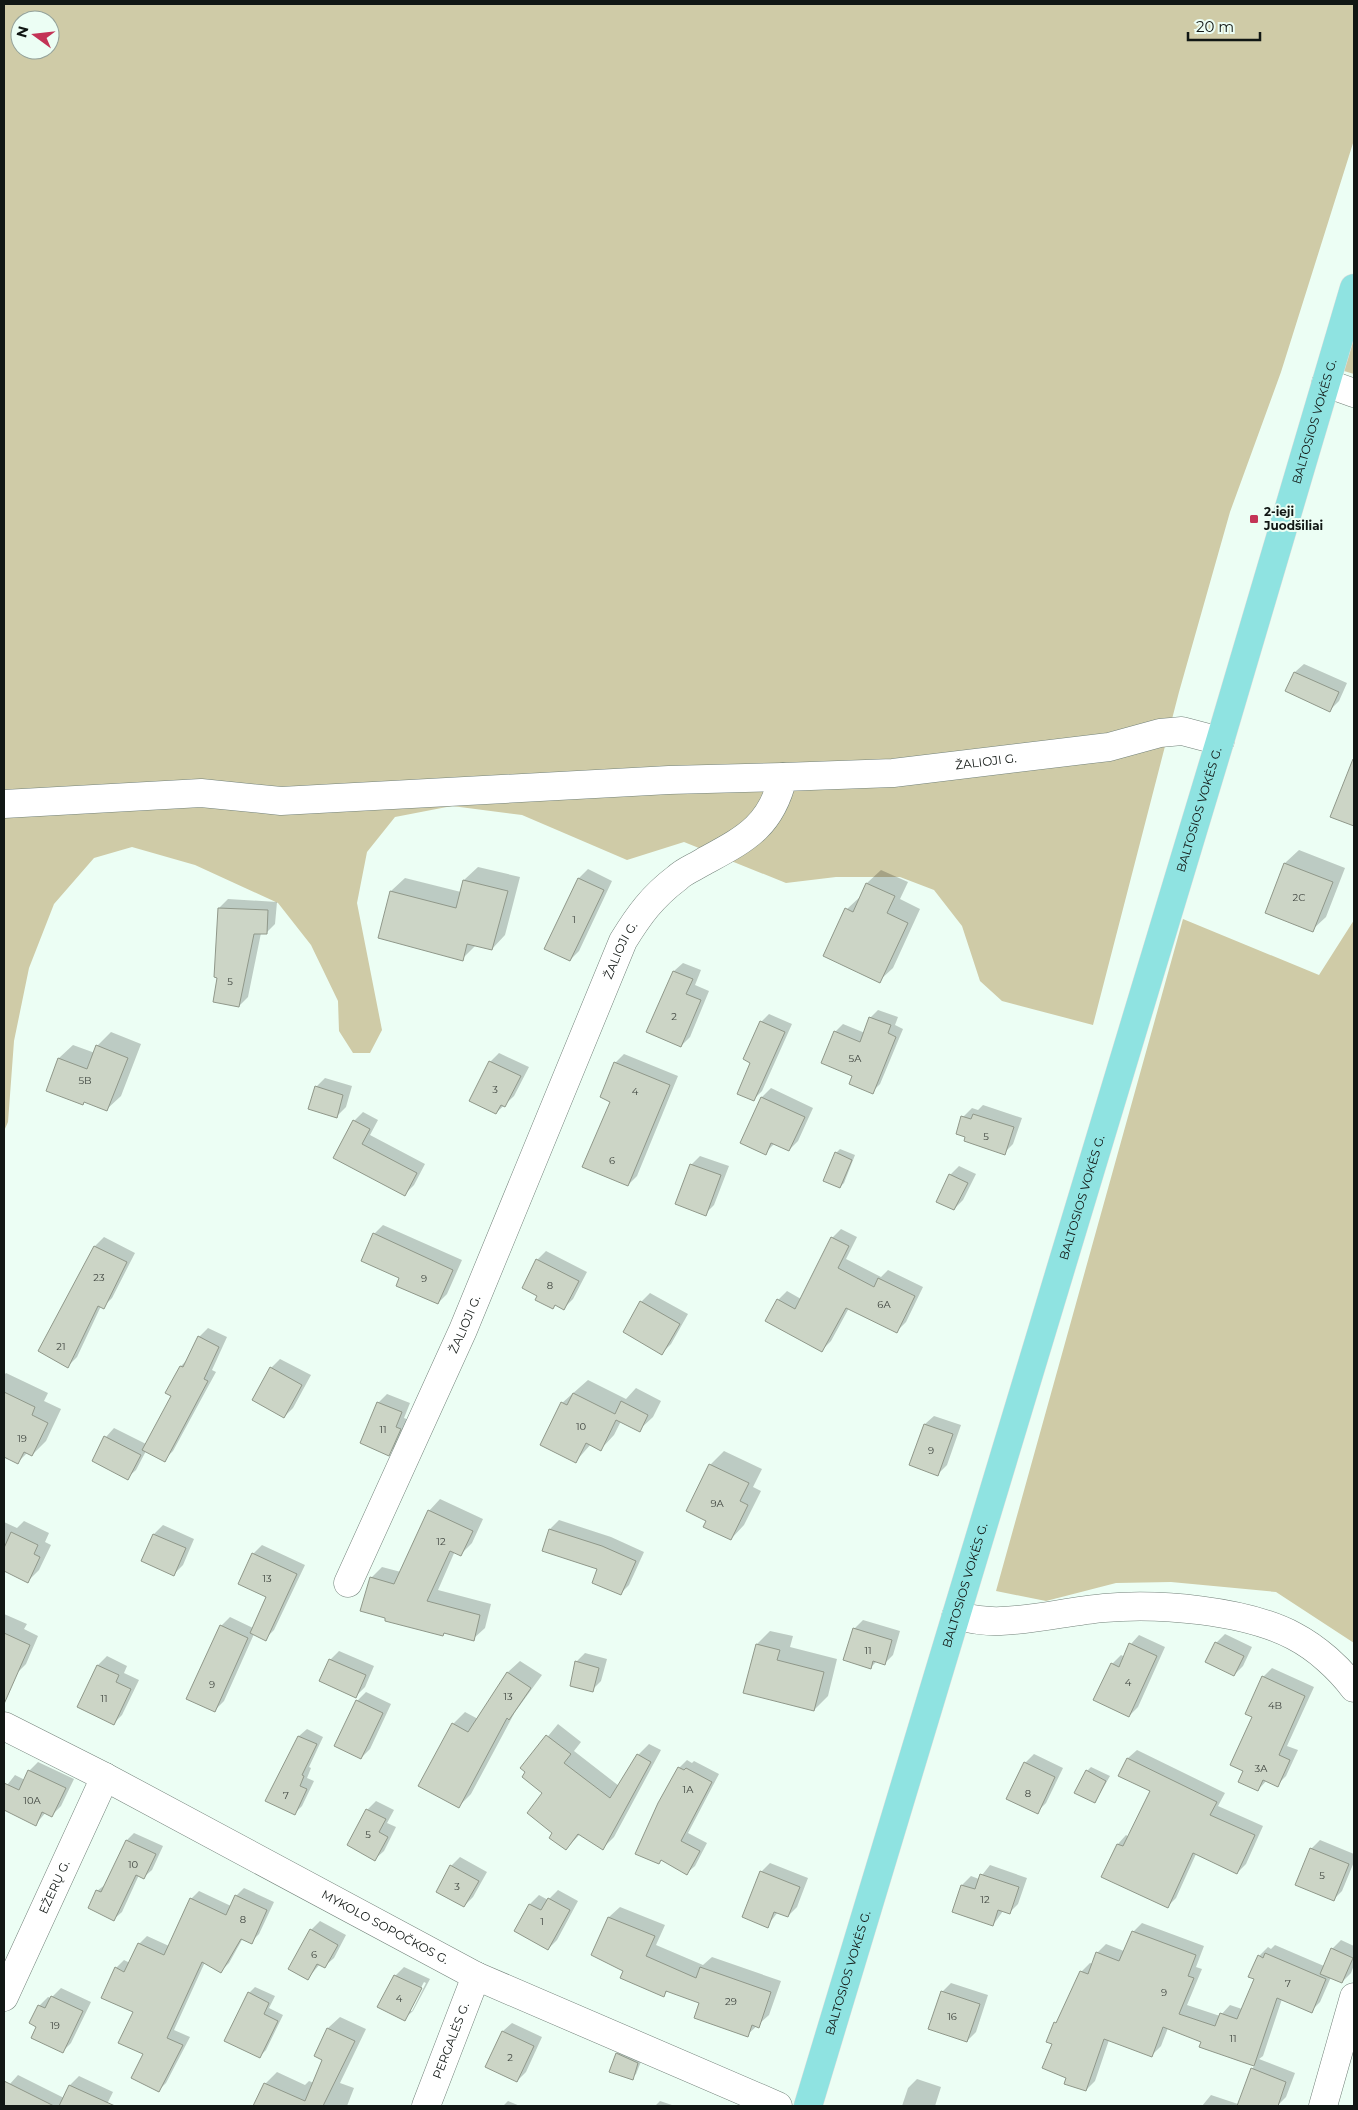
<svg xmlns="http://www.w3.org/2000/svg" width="1358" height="2110" viewBox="0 0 1358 2110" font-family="Montserrat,sans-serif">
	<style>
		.forest { fill: #cfcba7; fill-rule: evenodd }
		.shadow { fill: #0003; fill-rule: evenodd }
		.building { fill: #ccd5c6; stroke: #90988a }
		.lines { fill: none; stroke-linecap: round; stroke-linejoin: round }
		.minor-casing { stroke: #73827a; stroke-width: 29 }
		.major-casing { stroke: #dedfde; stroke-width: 29 }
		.minor { stroke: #fff; stroke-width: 28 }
		.major { stroke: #8fe3e1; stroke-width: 28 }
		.poi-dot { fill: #c33456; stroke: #ecfef4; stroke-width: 2 }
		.labels { text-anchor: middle; stroke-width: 4; stroke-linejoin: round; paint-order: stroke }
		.number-label { font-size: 10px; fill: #404640 }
		.street-label { font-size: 12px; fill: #111714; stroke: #ecfef4 }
		.poi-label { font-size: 12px; font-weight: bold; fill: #111714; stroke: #ecfef4; text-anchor: start }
	</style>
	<rect width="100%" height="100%" fill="#ecfef4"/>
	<!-- forest -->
	<path class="forest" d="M4,4H1354V140L1281,372L1230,512L1179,692L1093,1025L1002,1001L980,981L962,926L934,890L900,877H836L786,883L684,842L627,860L522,815L452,806L395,817L367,852L357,903L382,1030L370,1053H353L339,1031L338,1001L311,945L278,903L195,865L132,847L94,858L54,904L29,968L14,1041L8,1122L4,1131ZM20,20H50V50H20Z
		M1354,338V374L1344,371Z
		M1183,919L1319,975L1354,920V1643L1276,1592L1171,1582L1116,1583L1046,1601L996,1591Z"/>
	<!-- shadow -->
	<path class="shadow" d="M1304,664L1347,683L1339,701L1330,710L1287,690L1295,672Z
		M1354,762V825L1332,816Z
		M1299,850L1345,868L1326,917L1312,930L1266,912L1285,863Z
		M478,867L520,877L505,935L492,949L476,945L462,959L379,937L391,891L405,878L461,892L464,880Z
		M588,869L612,881L579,951L570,960L546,948L579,878Z
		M881,870L908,882L900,899L920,909L893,968L879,981L847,909L861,896L867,883Z
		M228,899L277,902L275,924L266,933H261L248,997L239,1006L219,977V908Z
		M683,963L701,970L695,985L709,991L690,1037L681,1046L674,971Z
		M878,1010L898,1017L895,1025L903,1029L880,1084L872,1092L835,1032L843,1024L865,1033L870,1018Z
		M769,1014L792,1024L762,1091L753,1100L761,1022Z
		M111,1032L141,1044L121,1096L107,1109L47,1090L59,1058L73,1045L95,1053L97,1046Z
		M499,1053L529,1067L514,1096L496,1113L490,1062Z
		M624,1054L678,1076L637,1176L628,1185L612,1101L615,1063Z
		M325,1078L352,1086L346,1107L337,1116L316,1087Z
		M771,1088L813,1108L798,1141L789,1150L775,1143L765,1153L742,1142L762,1097Z
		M983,1105L1022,1118L1013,1144L1004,1153L963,1117L972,1108L978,1110Z
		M363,1112L378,1120L370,1135L425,1164L414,1185L405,1194L335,1157L354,1121Z
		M840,1149L855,1155L844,1183L840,1187L836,1153Z
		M700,1156L729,1166L714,1205L705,1214L691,1165Z
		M959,1166L976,1174L963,1200L954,1209L950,1175Z
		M383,1225L462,1260L447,1294L438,1303L400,1278L374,1234Z
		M841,1229L857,1237L846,1259L881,1277L888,1270L923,1287L906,1322L897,1331L849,1308L831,1341L822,1350L778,1300L787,1291L801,1299L832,1238Z
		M104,1237L135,1253L112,1298L103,1307L101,1306L77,1357L68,1366L40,1351L95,1246Z
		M546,1251L587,1272L573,1299L564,1308L556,1304L553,1308L538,1295L537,1260Z
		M650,1293L688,1314L671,1344L662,1353L641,1302Z
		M208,1328L227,1337L212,1370L216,1372L173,1451L164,1460L146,1451L136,1470L127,1478L106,1437L114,1428L146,1444L172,1396L181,1366L188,1359L199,1337Z
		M280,1359L311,1375L293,1408L284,1417L271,1368Z
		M6,1373L48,1393L44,1401L61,1409L46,1441L32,1455L27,1453L18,1462L4,1456V1375Z
		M588,1380L626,1399L636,1388L661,1401L653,1417L639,1430L621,1421L614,1435L601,1449L591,1444L576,1461L542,1444L562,1403Z
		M387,1394L410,1403L404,1418L409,1420L397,1445L388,1454L361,1442L378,1403Z
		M934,1416L961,1425L947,1465L938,1474L925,1424Z
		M724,1451L762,1469L753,1487L761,1491L744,1525L731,1539L707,1520L710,1465Z
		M440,1499L483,1519L472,1543L461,1554L455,1551L438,1590L491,1604L485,1628L473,1639L445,1632L443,1635L387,1617L371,1578L382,1567L401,1572L429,1511Z
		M559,1520L611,1537L644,1552L629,1585L620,1594L599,1568L550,1529Z
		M24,1521L49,1533L45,1542L51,1545L39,1570L28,1581L4,1570V1522L17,1528Z
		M163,1525L194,1539L183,1565L174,1574L142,1561L154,1534Z
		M262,1545L305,1565L274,1630L265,1639L254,1634L224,1701L215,1710L221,1626L230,1617L253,1628L268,1597L253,1554Z
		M4,1614L27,1624L24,1629L38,1636L26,1664L17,1673L4,1667Z
		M863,1620L900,1631L893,1655L884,1664L877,1661L871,1667L854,1629Z
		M770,1631L793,1636L790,1647L837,1659L828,1696L814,1710L757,1644Z
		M1225,1634L1252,1647L1243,1666L1234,1675L1216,1643Z
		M1139,1635L1165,1647L1138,1707L1129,1716L1112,1664L1121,1655L1125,1657L1131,1644Z
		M339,1651L374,1666L365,1687L356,1696L330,1660Z
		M585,1653L607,1659L601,1681L592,1690L576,1662Z
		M107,1656L127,1666L124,1673L139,1680L122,1715L113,1724L79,1707L98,1665Z
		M520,1661L542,1675L515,1712L471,1794L459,1806L453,1724L465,1712L478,1719L507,1673Z
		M1272,1668L1314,1687L1287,1746L1298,1750L1286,1776L1277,1785L1267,1780L1258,1790L1245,1770L1253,1716L1263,1677Z
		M366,1692L391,1704L370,1749L361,1758L357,1701Z
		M558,1724L581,1742L574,1751L619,1786L638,1755L649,1744L661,1750L614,1837L603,1848L580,1834L566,1849L554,1833L544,1793L522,1768Z
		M307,1729L323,1737L309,1767L311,1768L307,1778L314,1781L302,1806L295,1813L299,1736Z
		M1137,1750L1225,1793L1218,1806L1263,1826L1246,1864L1237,1873L1196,1854L1176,1898L1167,1907L1118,1844L1126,1835L1129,1837L1152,1791L1120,1776L1128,1758Z
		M1034,1754L1063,1768L1046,1803L1037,1812L1025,1763Z
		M687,1760L692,1763L694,1761L719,1774L688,1833L707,1843L695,1866L687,1873L662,1859L658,1863L679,1768Z
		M38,1762L74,1779L61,1806L52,1815L46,1812L36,1824L4,1809V1789L15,1775L25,1780L29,1771Z
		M1091,1767L1110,1776L1095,1802L1087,1771Z
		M376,1801L394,1810L387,1823L396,1827L384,1851L375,1859L367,1810Z
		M134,1833L163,1846L152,1870L144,1877L139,1875L122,1912L114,1919L97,1891L106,1884L127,1840Z
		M1320,1840L1354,1854V1862L1342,1891L1333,1900L1311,1849Z
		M460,1857L487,1872L473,1897L464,1906L451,1866Z
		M770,1863L808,1878L797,1907L788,1916L778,1912L767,1926L761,1872Z
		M990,1865L1027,1878L1018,1904L1009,1913L1003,1911L993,1925L962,1885L971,1876L979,1879Z
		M244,1888L274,1902L259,1934L251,1942L243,1938L229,1963L221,1971L205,1962L174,2030L190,2037L166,2083L158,2091L145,2054L134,2011L116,1968L124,1960L130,1963L139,1944L147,1936L169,1946L191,1899L199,1891L231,1906L236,1896Z
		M558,1890L578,1901L557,1940L548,1949L515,1931L530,1904L539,1895L548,1900Z
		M620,1907L665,1925L656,1945L703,1965L712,1957L781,1981L769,2015L747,2035L701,2003L668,1991L663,1995L625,1970L609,1917Z
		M320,1921L346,1935L334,1958L325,1966L320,1964L308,1978L311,1930Z
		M1142,1923L1204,1946L1196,1967L1202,1969L1187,2005L1220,2016L1230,2005L1242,2009L1255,1979L1259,1956L1268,1947L1271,1949L1275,1945L1324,1966L1332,1949L1341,1940L1354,1946V1965L1351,1973L1342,1982L1331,1977L1320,2002L1311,2011L1282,1999L1263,2056L1259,2059L1295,2073L1286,2097L1277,2106L1243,2094L1252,2069L1255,2065L1200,2047L1202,2041L1168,2028L1161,2046L1152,2055L1109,2040L1095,2081L1086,2090L1081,1972L1090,1963L1093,1964L1097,1953L1106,1944L1124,1951L1133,1932Z
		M404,1967L430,1979L413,2011L404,2019L395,1976ZM424,1982L426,1983L412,2011H409Z
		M951,1983L988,1995L976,2032L967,2041L942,1992Z
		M255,1987L275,1996L269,2008L283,2015L266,2050L259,2057L249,1993Z
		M61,1988L91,2002L71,2043L62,2052L38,2026L39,2006L48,1997L51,1998Z
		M340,2017L366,2029L340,2083L354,2088L347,2106H255L265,2084L277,2072L305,2085L309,2081L314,2083L323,2059L315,2055L328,2028Z
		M512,2023L542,2037L526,2072L517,2081L487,2067L503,2031Z
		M621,2050L642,2059L636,2074L632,2078L617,2054Z
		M18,2075L64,2098L70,2085L79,2076L113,2092L106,2106H4V2085L6,2083L9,2085Z
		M917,2079L941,2087L935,2106H902L908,2088Z
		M1211,2095L1244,2106H1202Z
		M508,2101L520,2106H503Z
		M660,2101L675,2106H655Z"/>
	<!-- building -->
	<path class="building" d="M1294,672L1339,692L1330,712L1285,691Z
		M1353,759H1354V826L1330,817Z
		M1284,863L1333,882L1313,932L1265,913Z
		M578,878L604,890L570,961L544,949Z
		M463,880L508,891L492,950L467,944L463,961L378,938L390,891L456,908Z
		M866,883L895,896L887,913L908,923L880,983L823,956L845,908L853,912Z
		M218,908L268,910L267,934H254L239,1007L213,1002L217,978L214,977Z
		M673,971L693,979L686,994L701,1000L681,1047L646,1032Z
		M869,1017L891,1025L888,1033L896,1037L873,1094L849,1084L852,1076L821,1063L834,1031L860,1042Z
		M760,1021L785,1032L754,1101L737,1094L750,1063L743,1059Z
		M96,1045L128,1058L107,1111L84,1102L83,1105L46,1091L58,1058L87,1069Z
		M489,1061L521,1076L505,1107L501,1105L496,1114L469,1101Z
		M614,1062L670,1085L628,1186L582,1167L610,1102L600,1097Z
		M315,1086L343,1095L337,1118L308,1109Z
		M761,1097L805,1117L789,1151L771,1143L766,1155L740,1143Z
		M973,1114L1014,1127L1005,1155L964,1141L965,1137L956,1134L961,1116L971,1119Z
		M353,1120L370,1129L362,1144L417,1173L405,1196L333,1158Z
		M835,1152L852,1160L840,1188L823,1181Z
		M690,1164L721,1175L706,1216L675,1204Z
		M949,1174L968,1183L954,1210L936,1202Z
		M373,1233L453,1270L438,1304L396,1286L399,1278L361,1261Z
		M831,1237L849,1246L838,1268L874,1287L878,1278L915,1296L897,1333L846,1308L822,1352L765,1321L777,1299L795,1309Z
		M94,1246L127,1262L104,1309L98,1306L68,1368L38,1351Z
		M536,1259L579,1281L564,1310L555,1305L553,1309L535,1300L537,1296L522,1288Z
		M640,1301L680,1324L662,1355L623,1332Z
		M198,1336L219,1347L204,1379L208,1381L165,1462L142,1450L171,1396L165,1393L180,1366L183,1367Z
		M270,1367L302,1385L284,1418L252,1400Z
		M4,1392L35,1407L32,1415L48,1423L32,1456L24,1452L18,1464L4,1457Z
		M573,1393L615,1414L621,1401L648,1415L640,1432L616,1420L601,1451L586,1443L576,1463L540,1445L561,1402L567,1405Z
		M377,1402L402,1412L396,1427L401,1429L389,1456L360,1443Z
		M924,1424L953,1434L938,1476L909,1465Z
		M104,1436L141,1455L128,1480L92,1461Z
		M709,1464L749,1483L740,1501L748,1505L731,1540L703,1527L706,1521L686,1511Z
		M428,1510L473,1531L461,1556L450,1551L427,1601L480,1615L474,1641L444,1633L443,1636L385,1621V1618L360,1611L370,1577L394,1584Z
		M549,1529L602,1546L636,1561L621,1595L592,1583L597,1569L542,1551Z
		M11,1532L38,1545L34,1554L40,1557L28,1583L4,1571V1548Z
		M153,1534L186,1548L174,1576L141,1561Z
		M252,1553L297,1574L266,1641L250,1633L266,1597L238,1584Z
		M220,1625L248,1638L215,1712L186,1699Z
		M853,1628L892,1640L885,1665L873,1661L871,1669L843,1660Z
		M4,1633L30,1645L4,1704Z
		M1215,1642L1244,1656L1234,1676L1205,1662Z
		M1129,1643L1157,1656L1129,1717L1093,1700L1111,1663L1119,1667Z
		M756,1644L780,1650L777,1660L824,1672L814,1711L743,1693Z
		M329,1659L366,1675L356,1698L319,1681Z
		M575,1661L599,1668L593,1692L570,1686Z
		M97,1665L119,1675L116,1682L131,1689L114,1725L77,1707Z
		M507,1672L531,1688L509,1720L507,1718L459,1808L418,1786L452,1723L468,1732Z
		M1262,1676L1305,1696L1279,1755L1290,1760L1278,1787L1263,1780L1258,1791L1238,1782L1243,1771L1230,1765L1252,1717L1245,1714Z
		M356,1700L383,1713L361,1759L334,1746Z
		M546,1735L571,1754L564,1763L610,1798L637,1754L651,1762L603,1850L578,1834L566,1850L549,1838L552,1833L527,1813L542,1793L522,1777L525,1772L520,1768Z
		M298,1736L317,1744L302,1775L304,1776L300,1786L307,1789L295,1815L265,1801Z
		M1127,1758L1217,1802L1210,1815L1255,1835L1237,1874L1193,1853L1168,1908L1101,1877L1117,1844L1123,1846L1150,1791L1118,1776Z
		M1024,1762L1055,1777L1038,1814L1006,1799Z
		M678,1767L684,1770L686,1768L712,1782L681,1841L700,1851L687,1875L661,1860L659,1864L635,1854L658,1803Z
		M28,1770L66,1788L52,1817L42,1812L36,1826L4,1810V1783L19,1790Z
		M1086,1770L1106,1781L1095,1803L1074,1793Z
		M366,1809L386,1819L379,1832L388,1837L375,1861L347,1845Z
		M126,1840L156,1854L144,1879L136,1875L114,1921L88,1908L96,1890L101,1892Z
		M1310,1848L1349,1864L1334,1901L1295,1885Z
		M450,1865L479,1881L464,1907L436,1892Z
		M760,1871L800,1887L788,1917L774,1912L768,1928L742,1917Z
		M980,1874L1019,1887L1010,1914L998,1910L993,1926L952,1912L961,1885L975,1889Z
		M235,1895L267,1910L252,1944L241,1939L221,1973L202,1962L167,2038L183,2045L159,2092L131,2078L143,2054L118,2043L133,2012L101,1998L115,1967L124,1972L138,1943L164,1955L190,1898L226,1915Z
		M548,1898L570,1910L548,1950L514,1931L529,1904L541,1910Z
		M608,1917L655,1936L646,1956L696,1978L700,1967L771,1992L759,2028L752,2025L748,2037L694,2018L699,2003L666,1991L664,1997L620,1978L623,1971L591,1955Z
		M310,1929L338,1945L325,1968L317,1964L308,1980L288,1969Z
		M1132,1931L1196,1955L1188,1976L1194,1978L1179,2014L1215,2026L1220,2013L1237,2019L1254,1979L1248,1977L1258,1955L1263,1958L1265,1953L1326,1979L1312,2013L1277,1998L1254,2066L1199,2047L1201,2042L1163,2027L1152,2057L1104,2039L1086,2091L1064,2084L1066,2078L1042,2068L1052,2044L1046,2042L1054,2022L1056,2023L1080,1971L1088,1974L1096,1952L1119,1961Z
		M1331,1948L1353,1958L1342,1983L1320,1974Z
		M394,1975L422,1988L405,2021L377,2007Z
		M941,1991L980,2004L967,2042L928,2029Z
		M248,1992L269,2003L264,2014L278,2021L260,2058L224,2041Z
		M51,1996L83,2011L63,2053L31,2038L36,2027L29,2023L38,2005L45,2008Z
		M327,2028L355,2041L323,2106H253L264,2083L305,2101L322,2060L314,2056Z
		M502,2031L534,2046L517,2082L485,2067Z
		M616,2053L638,2063L633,2080L609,2072Z
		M1251,2068L1286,2082L1278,2106H1237Z
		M4,2081L54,2106H4Z
		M69,2085L115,2106H59Z"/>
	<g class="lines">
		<!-- minor casing -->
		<g class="minor-casing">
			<g id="minor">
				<path d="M1326,383L1354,393"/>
				<path d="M4,804L201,793L281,801L669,780L783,777"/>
				<path id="s1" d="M348,1583L463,1330L623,941C639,915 652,897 677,878C684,871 695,867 703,862C745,839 771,827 783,777L893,773L1109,747L1160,733L1182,731L1220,741"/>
				<path d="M956,1616C971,1619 986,1622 1001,1621C1035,1620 1070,1611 1104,1608C1158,1603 1245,1610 1294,1636C1317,1648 1339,1668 1354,1688"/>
				<path id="s2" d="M4,1726L105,1777L476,1976L778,2106"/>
				<path id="s3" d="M4,1997L105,1777"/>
				<path id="s4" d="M426,2106L476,1976"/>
				<path d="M1323,2106L1354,1997"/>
			</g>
		</g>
		<!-- major casing -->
		<g class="major-casing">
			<g id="major">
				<path id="s5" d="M808,2106L1220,741L1354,288"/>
			</g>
		</g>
		<!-- minor -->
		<use href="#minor" class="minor"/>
		<!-- major -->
		<use href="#major" class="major"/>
	</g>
	<!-- markers -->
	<rect class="poi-dot" x="1249" y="514" width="10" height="10" rx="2.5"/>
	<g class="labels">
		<!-- number labels -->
		<g class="number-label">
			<text x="1299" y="901">2C</text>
			<text x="574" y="923">1</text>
			<text x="230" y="985">5</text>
			<text x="674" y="1020">2</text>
			<text x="855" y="1062">5A</text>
			<text x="85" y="1084">5B</text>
			<text x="495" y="1093">3</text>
			<text x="635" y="1095">4</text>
			<text x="986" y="1140">5</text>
			<text x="612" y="1164">6</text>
			<text x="99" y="1281">23</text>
			<text x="424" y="1282">9</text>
			<text x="550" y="1289">8</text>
			<text x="884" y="1308">6A</text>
			<text x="61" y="1350">21</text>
			<text x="581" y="1430">10</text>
			<text x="383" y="1433">11</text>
			<text x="22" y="1442">19</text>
			<text x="931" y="1454">9</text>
			<text x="717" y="1507">9A</text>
			<text x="441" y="1545">12</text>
			<text x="267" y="1582">13</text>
			<text x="868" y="1654">11</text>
			<text x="1128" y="1686">4</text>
			<text x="212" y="1688">9</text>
			<text x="508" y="1700">13</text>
			<text x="104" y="1702">11</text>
			<text x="1275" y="1709">4B</text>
			<text x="1261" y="1772">3A</text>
			<text x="688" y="1793">1A</text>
			<text x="1028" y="1797">8</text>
			<text x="286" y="1799">7</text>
			<text x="32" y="1804">10A</text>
			<text x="368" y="1838">5</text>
			<text x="133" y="1868">10</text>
			<text x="1322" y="1879">5</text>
			<text x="457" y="1890">3</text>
			<text x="985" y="1903">12</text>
			<text x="243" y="1923">8</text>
			<text x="542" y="1925">1</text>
			<text x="314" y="1958">6</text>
			<text x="1288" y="1987">7</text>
			<text x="1164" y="1996">9</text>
			<text x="399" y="2002">4</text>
			<text x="731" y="2005">29</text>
			<text x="952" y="2020">16</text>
			<text x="55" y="2029">19</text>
			<text x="1233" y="2042">11</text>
			<text x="510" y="2061">2</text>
		</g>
		<!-- street labels -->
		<g class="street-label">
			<text dy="4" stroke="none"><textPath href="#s5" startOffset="1759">BALTOSIOS VOKĖS G.</textPath></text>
			<text dy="4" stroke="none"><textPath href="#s1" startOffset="1138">ŽALIOJI G.</textPath></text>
			<text dy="4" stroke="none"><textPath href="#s5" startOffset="1354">BALTOSIOS VOKĖS G.</textPath></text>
			<text dy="4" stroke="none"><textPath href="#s1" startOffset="689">ŽALIOJI G.</textPath></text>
			<text dy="4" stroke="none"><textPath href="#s5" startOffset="949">BALTOSIOS VOKĖS G.</textPath></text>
			<text dy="4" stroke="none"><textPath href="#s1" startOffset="284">ŽALIOJI G.</textPath></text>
			<text dy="4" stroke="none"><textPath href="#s5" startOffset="544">BALTOSIOS VOKĖS G.</textPath></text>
			<text dy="4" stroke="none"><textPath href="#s3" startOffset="121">EŽERŲ G.</textPath></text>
			<text dy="4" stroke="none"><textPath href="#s2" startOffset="431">MYKOLO SOPOČKOS G.</textPath></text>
			<text dy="4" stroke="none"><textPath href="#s5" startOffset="139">BALTOSIOS VOKĖS G.</textPath></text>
			<text dy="4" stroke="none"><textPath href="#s4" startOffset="70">PERGALĖS G.</textPath></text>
		</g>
		<!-- poi labels -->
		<g class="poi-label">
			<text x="1264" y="516">2-ieji<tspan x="1264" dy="14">Juodšiliai</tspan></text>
		</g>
	</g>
	<!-- border -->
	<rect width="1358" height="2110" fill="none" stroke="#111714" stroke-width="10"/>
	<!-- north arrow -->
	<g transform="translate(35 35) rotate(285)"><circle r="24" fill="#ecfef4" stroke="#94a29a"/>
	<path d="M0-4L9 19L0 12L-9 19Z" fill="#c33456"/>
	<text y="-8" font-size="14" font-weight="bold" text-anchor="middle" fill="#111714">N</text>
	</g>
	<!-- scale -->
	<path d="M1188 32v8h72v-8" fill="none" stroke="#111714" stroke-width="2.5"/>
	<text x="1196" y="32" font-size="15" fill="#111714" stroke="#ecfef4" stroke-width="4" paint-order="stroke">20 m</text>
</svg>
